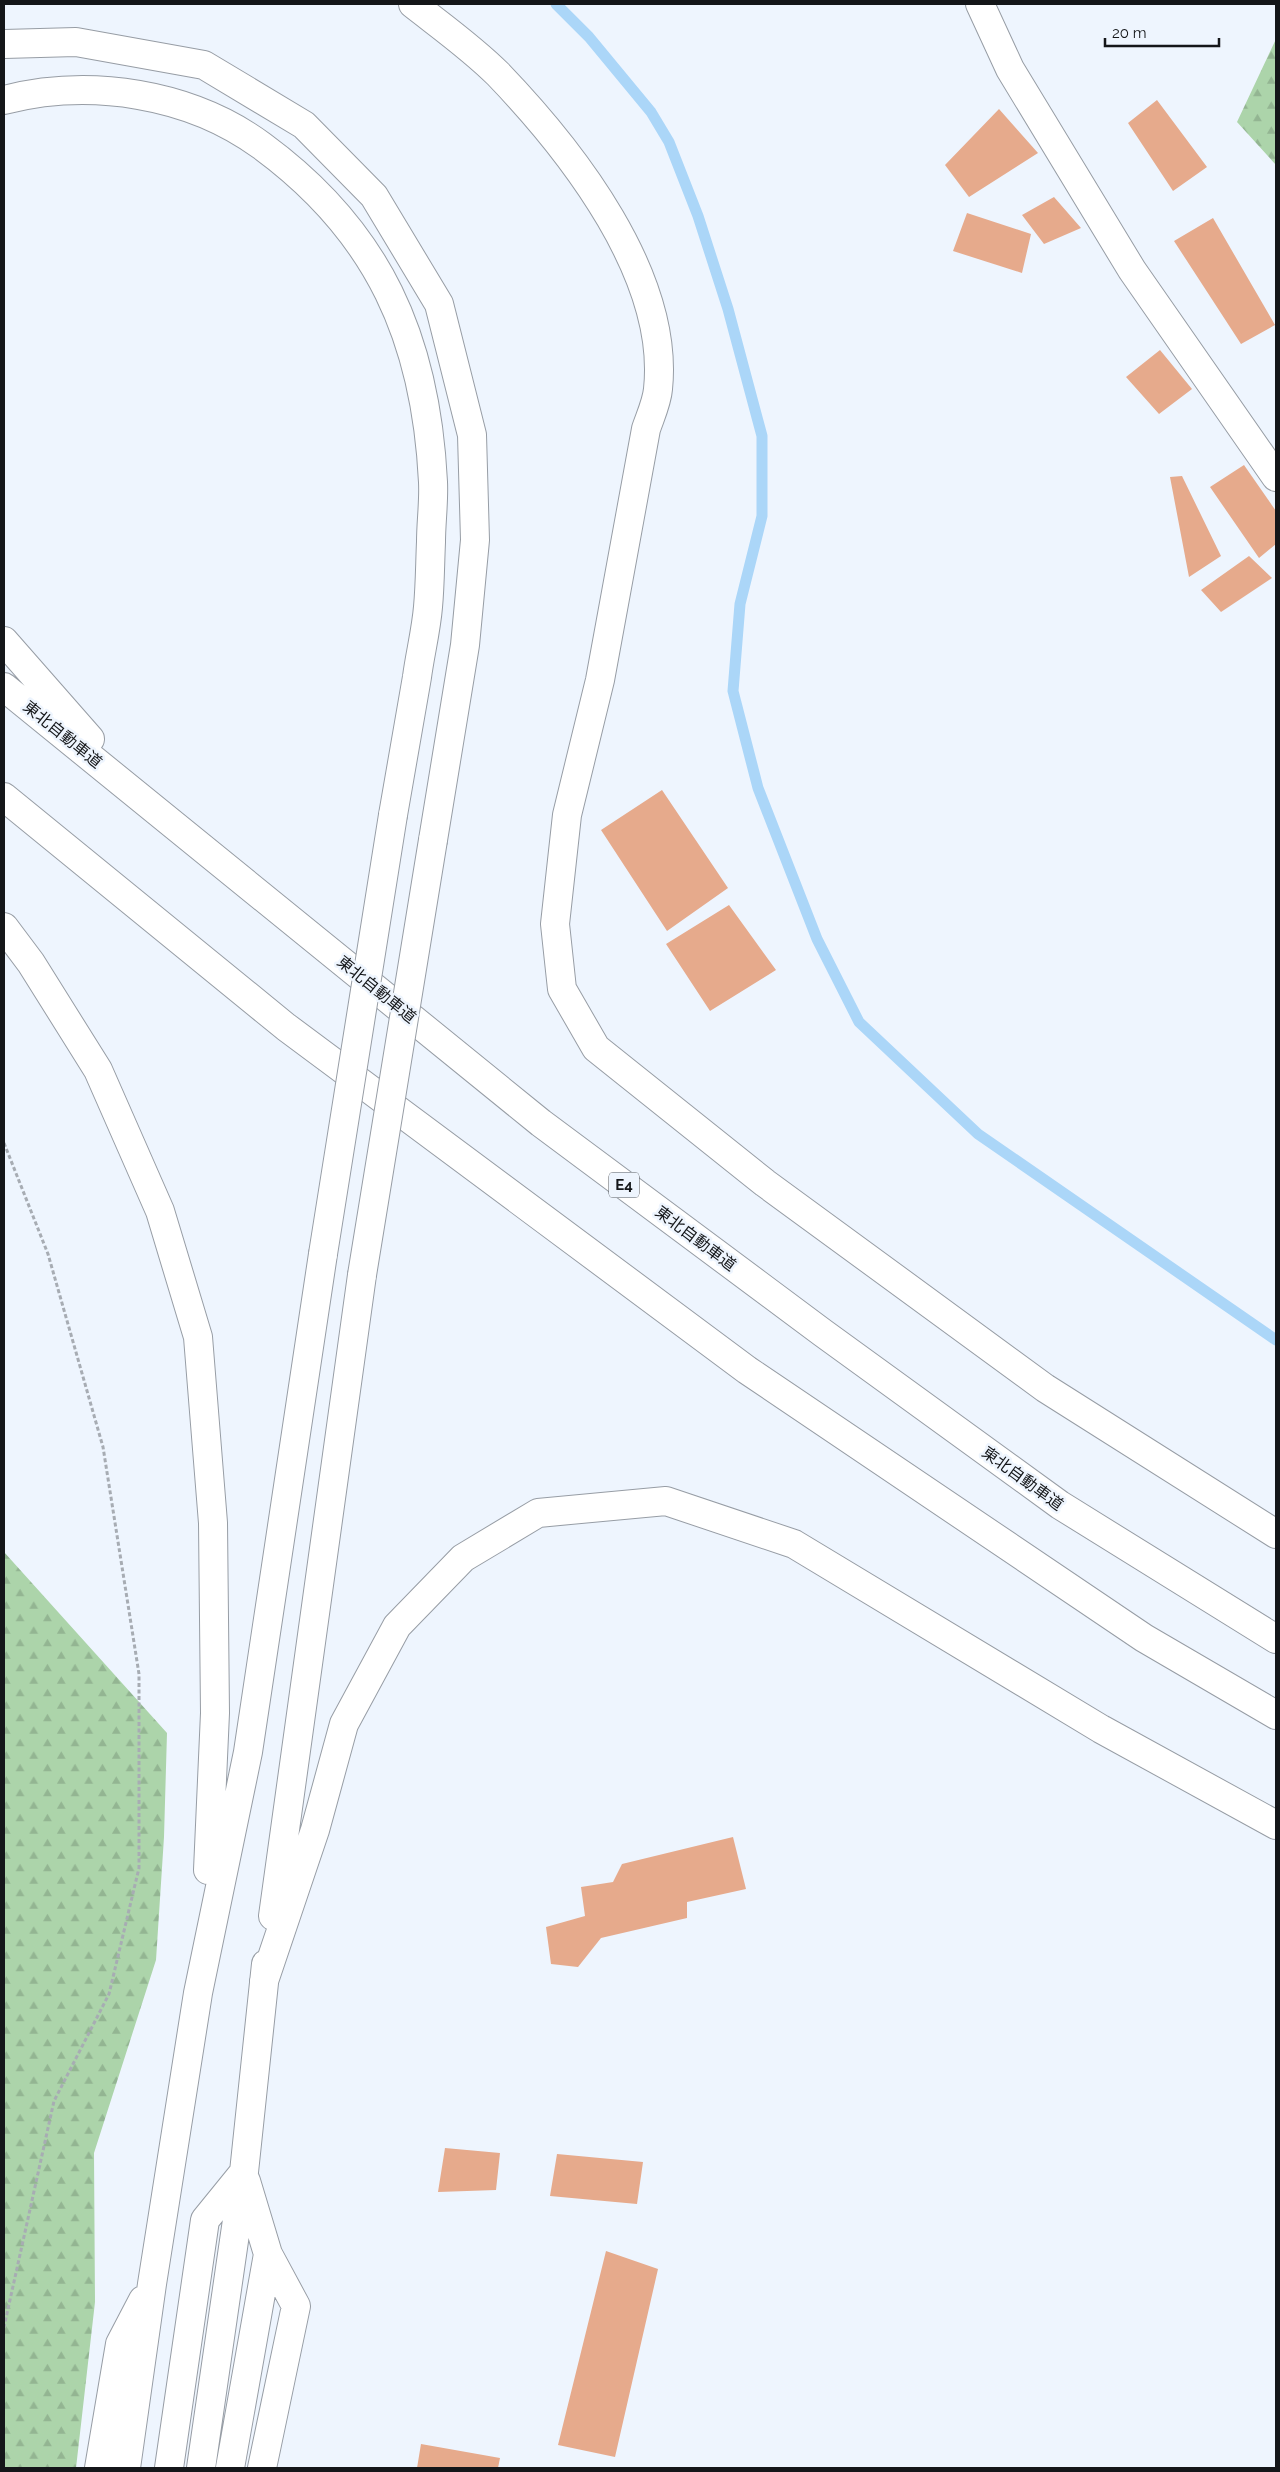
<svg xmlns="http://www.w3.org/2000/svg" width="1280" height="2472" viewBox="0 0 1280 2472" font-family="Raleway,'Noto Sans JP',sans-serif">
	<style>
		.forest { fill: url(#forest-firs) }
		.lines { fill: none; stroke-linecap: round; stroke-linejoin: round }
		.stream { stroke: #abd6f8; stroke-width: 11 }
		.building { fill: #e6aa8c }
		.minor-casing { stroke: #979da5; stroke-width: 30 }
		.highway-casing { stroke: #979da5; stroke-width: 30 }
		.path { stroke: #a7acb3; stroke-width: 3; stroke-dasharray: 4 2.5; stroke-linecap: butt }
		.minor { stroke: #fff; stroke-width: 28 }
		.highway { stroke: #fff; stroke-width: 28 }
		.highway-bridge-casing { stroke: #979da5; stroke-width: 30; stroke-linecap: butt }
		.highway-bridge { stroke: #fff; stroke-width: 28 }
		.labels { text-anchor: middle; stroke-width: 5; stroke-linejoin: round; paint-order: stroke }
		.shield { fill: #eef5fe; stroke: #55595e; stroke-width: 1 }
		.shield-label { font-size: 15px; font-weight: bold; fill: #141619 }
		.street-label { font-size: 16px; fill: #141619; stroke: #eef5fe }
	</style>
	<defs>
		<pattern id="forest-firs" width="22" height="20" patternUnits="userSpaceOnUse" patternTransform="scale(1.25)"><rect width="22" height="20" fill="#acd4aa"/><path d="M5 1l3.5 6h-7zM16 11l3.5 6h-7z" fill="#93b592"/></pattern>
	</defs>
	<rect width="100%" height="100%" fill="#eef5fe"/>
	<!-- forest -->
	<path class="forest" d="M1276,39V165L1237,122Z
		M4,1552L167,1733L164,1837L156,1960L94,2153L95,2302L76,2468H4Z"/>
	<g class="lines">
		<!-- stream -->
		<path class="stream" d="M556,4L589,37L651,112L669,142L698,216L728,309L762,436V516L740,604L733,691L758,788L817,939L859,1022L978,1134L1276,1340"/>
	</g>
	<!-- building -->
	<path class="building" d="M1157,100L1207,167L1173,191L1128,123Z
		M999,109L1038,153L969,197L945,165Z
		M1054,197L1081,228L1044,244L1022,215Z
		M967,213L1031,234L1022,273L953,251Z
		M1213,218L1275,325L1241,344L1174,241Z
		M1160,350L1192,389L1159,414L1126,377Z
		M1244,465L1276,511V544L1259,558L1210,487Z
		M1182,476L1221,556L1189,577L1170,477Z
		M1249,556L1272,578L1221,612L1201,590Z
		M662,790L728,888L667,931L601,830Z
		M729,905L776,970L710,1011L666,944Z
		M733,1837L746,1889L687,1902V1918L601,1938L578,1967L551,1964L546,1927L585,1916L581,1887L613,1882L622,1864Z
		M445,2148L500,2153L496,2190L438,2192Z
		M557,2154L643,2162L637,2204L550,2196Z
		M606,2251L658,2269L615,2457L558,2445Z
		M421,2444L500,2458L498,2468H417Z"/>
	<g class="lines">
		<!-- minor casing -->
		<g class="minor-casing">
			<path id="minor" d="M413,4C441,26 472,48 498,74C572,151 670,276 658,389C657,402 650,417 646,429L600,680L567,815L555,924L562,989L596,1048L765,1183L1045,1388L1276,1534
				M980,4L1010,69L1132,270L1276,477"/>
		</g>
		<!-- highway casing -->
		<g class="highway-casing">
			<path id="highway" d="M4,44L76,42L204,65L304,125L374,196L439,304L472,435L475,540L465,645L433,840
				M4,100C90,78 190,93 262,146C379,232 426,339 433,482C434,502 431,522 431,542C430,564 430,586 428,607C426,631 420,654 417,677C409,723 401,769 393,815
				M4,641L90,739
				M4,687L541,1123L823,1333L1060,1505L1276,1639
				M4,797L286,1027L747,1370L1144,1638L1276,1715
				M4,927L31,963L98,1070L160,1211L198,1337L213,1523L215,1713L208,1870
				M273,1916L362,1275
				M264,1981L315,1830L344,1724L397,1626L463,1558L538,1513L666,1501L794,1544L1101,1729L1276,1825
				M99,2468L120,2344L143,2300
				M126,2468L152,2284L198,1993L248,1752L323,1254
				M169,2468L205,2220L244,2172
				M201,2468L244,2172L266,1964
				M230,2468L268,2254L246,2181
				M262,2468L296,2306L268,2254"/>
		</g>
		<!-- path -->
		<path class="path" d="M4,1143L48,1254L103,1447L139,1674V1868L109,1994L54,2101L4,2327"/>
		<!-- minor -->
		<use href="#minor" class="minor"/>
		<!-- highway -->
		<use href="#highway" class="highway"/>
		<!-- highway-bridge casing -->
		<g class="highway-bridge-casing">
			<path id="highway-bridge" d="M323,1254L393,815
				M362,1275L433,840"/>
		</g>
		<!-- highway-bridge -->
		<use href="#highway-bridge" class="highway-bridge"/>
	</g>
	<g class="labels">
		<!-- shield labels -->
		<rect class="shield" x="609" y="1172.5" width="30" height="25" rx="4"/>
		<g class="shield-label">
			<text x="624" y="1190">E4</text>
		</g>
		<!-- street labels -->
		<g class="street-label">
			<text transform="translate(63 734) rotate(39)" y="6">東北自動車道</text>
			<text transform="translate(377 989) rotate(39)" y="6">東北自動車道</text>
			<text transform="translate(696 1238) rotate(37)" y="6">東北自動車道</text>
			<text transform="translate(1023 1478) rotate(36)" y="6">東北自動車道</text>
		</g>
	</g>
	<!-- border -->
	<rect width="1280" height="2472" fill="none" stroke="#141619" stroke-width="10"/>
	<!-- scale -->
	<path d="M1105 38v8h114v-8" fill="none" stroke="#141619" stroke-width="2.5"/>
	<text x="1112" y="38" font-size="15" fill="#141619" stroke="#eef5fe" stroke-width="4" paint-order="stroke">20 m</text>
</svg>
